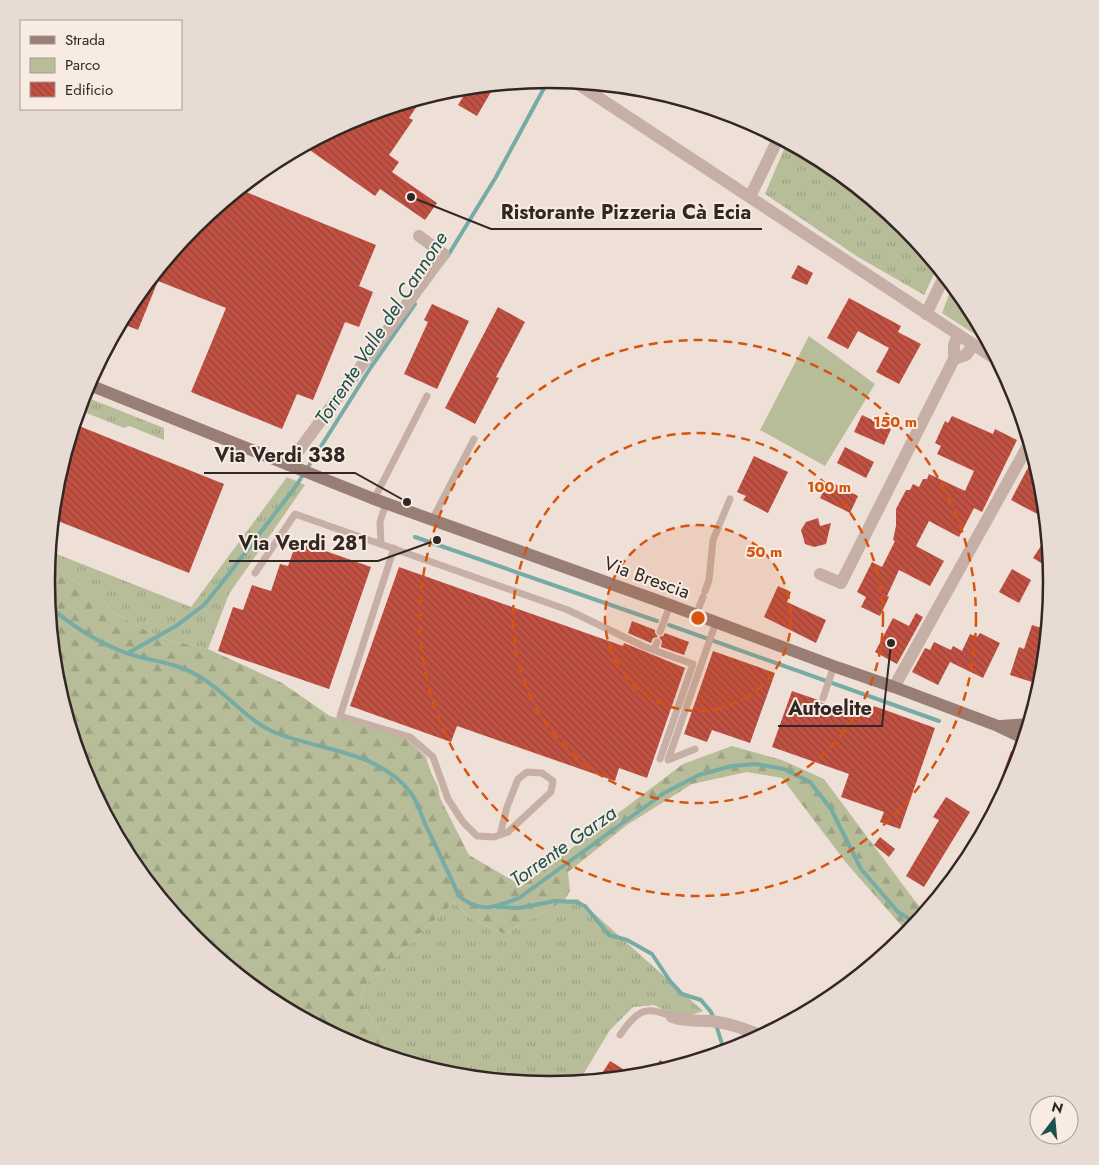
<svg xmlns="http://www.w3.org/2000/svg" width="1099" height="1165" viewBox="0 0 1099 1165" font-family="Jost,sans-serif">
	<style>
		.grass { fill: url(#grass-tufts) }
		.forest { fill: url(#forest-firs) }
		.green { fill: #b6bd98 }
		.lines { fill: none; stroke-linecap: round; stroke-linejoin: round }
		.stream { stroke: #77aba6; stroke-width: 4 }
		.building { fill: url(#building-back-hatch) }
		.lane { stroke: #c6afa4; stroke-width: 7 }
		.street { stroke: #c6afa4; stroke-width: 12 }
		.secondary { stroke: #997e75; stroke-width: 12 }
		.ring { fill: none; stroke: #d6540e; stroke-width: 2.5; stroke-dasharray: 9 6 }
		.labels { text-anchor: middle; stroke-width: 4; stroke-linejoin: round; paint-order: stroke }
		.street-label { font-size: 19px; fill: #322725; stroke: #f7ebe2 }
		.water-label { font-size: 20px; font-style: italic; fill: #1d514d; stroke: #f7ebe2 }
		.rim { fill: none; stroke: #322725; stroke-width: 2.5 }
		.centre { fill: #d6540e; stroke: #f7ebe2; stroke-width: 2.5 }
		.ring-label { font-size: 15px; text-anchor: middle; font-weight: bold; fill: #d6540e; stroke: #f7ebe2; stroke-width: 4; stroke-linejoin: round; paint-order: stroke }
		.leader { fill: none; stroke: #322725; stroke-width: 2 }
		.callout-dot { fill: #322725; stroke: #f7ebe2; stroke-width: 2 }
		.callout-label { font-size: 20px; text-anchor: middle; font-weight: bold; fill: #322725; stroke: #f7ebe2; stroke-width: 4; stroke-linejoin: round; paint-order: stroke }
	</style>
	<defs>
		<pattern id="grass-tufts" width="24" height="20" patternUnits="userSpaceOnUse" patternTransform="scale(1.25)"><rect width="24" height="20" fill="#b6bd98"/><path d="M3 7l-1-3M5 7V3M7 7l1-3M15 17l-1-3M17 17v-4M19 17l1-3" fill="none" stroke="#9da283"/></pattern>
		<pattern id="forest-firs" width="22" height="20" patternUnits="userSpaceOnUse" patternTransform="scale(1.25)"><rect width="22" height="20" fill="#b6bd98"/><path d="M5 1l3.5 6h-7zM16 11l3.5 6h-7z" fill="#9da283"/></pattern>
		<pattern id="building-back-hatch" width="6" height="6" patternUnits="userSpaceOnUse" patternTransform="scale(1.25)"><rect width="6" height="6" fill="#c05143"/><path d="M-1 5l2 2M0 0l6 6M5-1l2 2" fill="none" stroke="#9d4338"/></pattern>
	</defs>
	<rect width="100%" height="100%" fill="#efe0d7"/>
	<!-- grass -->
	<path class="grass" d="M787,142L829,164L906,227L938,266L924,295L858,257L765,194Z
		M83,396L164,428V440L129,426L124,428L79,410Z
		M287,477L305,485L229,594L208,649L169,640L149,632L111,611L104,601L48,563L49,551L191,607Z
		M578,899L703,1011L691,1015H673L654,1005L633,1007L610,1030L578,1083L549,1086L451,1076L390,1057L381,1034L361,1002L364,986L454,902L470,918L504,934L566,900Z"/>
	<!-- forest -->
	<path class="forest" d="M48,563L104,601L111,611L149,632L169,640L208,649L282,683L330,716L407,739L426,757L430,770L438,787L440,798L469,855L522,886L683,764L732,746L782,760L824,779L915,901L926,913L909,934L847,864L782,778L747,772L692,784L627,825L568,872L570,891L565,899L566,900L504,934L470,918L454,902L364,986L361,1002L381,1034L390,1057L357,1047L270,1001L193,938L131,862L84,775L56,680L46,582Z"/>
	<!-- green -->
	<path class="green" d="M953,284L968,303L990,344L942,313Z
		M809,336L875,384L825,466L760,430Z"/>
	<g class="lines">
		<!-- stream -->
		<path class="stream" d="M447,257L496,177L549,79
			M415,537L657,621
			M49,606C72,626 97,642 126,653C149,661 174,662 195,674C224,689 247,721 274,732C320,751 378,750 411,793C417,801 421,814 425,824C437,848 448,872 459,896C480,914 496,907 519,898L664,793L699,775L732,766L756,764L784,769L810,782L831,809L861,869L898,912L917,924
			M669,625L939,721
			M128,653L176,626L204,605L221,584L296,486L371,367L415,304
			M497,907L519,908L555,901L576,902L585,906L609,935L627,940L652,954L670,981L682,994L701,1000L711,1012L714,1019
			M716,1025L725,1053"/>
	</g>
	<!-- building -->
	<path class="building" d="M495,85L477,116L458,105L469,87Z
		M423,97L409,118L413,120L389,155L399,162L392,172L437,203L425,220L380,189L375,196L304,146L357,117Z
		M239,189L376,245L359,286L373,292L359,327L345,322L313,400L297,394L282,429L191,392L226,308L158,281L138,330L120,323L131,303L194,226Z
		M798,265L813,273L807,285L791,278Z
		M849,298L901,326L898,332L921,344L899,384L876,372L889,348L858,331L848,349L827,338Z
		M432,304L469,321L437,389L404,374L428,322L424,320Z
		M498,307L525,322L496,377L499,378L475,424L445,408Z
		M862,415L891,429L884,445L854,432Z
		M952,416L993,434L995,429L1017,440L982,512L974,508L959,537L929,521L916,546L944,561L930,586L899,570L887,596L889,597L880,616L861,607L866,597L857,592L872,562L882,567L895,541L893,540L896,526V509L906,490H910L913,484L919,487L923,479H927L929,474L965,491L974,471L937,454L941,446L935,443L945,421L948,423Z
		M74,424L224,484L189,573L53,519L56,484Z
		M845,447L874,462L866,478L837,463Z
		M754,456L788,472L768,513L743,500L746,496L737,492Z
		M1034,456L1043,485L1045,508L1041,516L1011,500Z
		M829,481L858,496L850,513L820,498Z
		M818,518L820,526L831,523L826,544L814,547L805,544L801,530L806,522Z
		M1048,535L1051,569L1033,558Z
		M297,541L371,567L329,689L218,651L233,607L243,610L252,585L271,591L280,564L288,566Z
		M399,567L623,646L624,643L685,668L647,778L619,768L615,781L457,726L451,742L350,706Z
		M1012,569L1031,580L1019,603L999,592Z
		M778,586L791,592L787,602L826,620L816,643L764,617Z
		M916,613L923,617L897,664L875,652L893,618L909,626Z
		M632,621L655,630V633L658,637L653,638L651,643L628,633Z
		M1032,625L1048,630L1042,685L1010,675L1019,647L1024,649Z
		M665,633L689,642L684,655L661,647L662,641L659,637L663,636Z
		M980,633L1000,643L983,678L950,662L938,685L912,672L925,648L930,650L934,642L951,650L953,646L962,651L970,634L977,637Z
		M713,651L775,673L750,743L712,730L707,742L684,734Z
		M792,691L818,700L822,703H825L869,718L874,706L935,728L900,829L880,822L884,812L841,797L849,774L772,747Z
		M1011,751L1021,754L1014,777L1003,773Z
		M946,797L970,812L924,887L906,876L939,820L933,817Z
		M880,837L895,849L889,857L874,845Z
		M660,1060L673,1068L651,1075Z
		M610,1061L636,1077L597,1081Z"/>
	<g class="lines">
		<!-- lane -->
		<path class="lane" d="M374,499L427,396
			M432,520L474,439
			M381,544L380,522L386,503
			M394,548L340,716L410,737L433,757L448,799L463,822L477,836L494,837L508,832L551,792L553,781L542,773L527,772L518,779L507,807L500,835
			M255,573L295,514L568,610L645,647L693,664L660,759
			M705,591L709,580L713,540L730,499
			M696,615L703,597
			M660,632L670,605
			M654,650L657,642
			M823,698L834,666
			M695,749L668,760L716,622
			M620,1035C636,1013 644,1003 672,1017"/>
		<!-- street -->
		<path class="street" d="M575,82L1000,362
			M750,197L779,137
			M926,314L945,275
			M954,359L966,355L973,345
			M288,465L444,254L419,236
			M820,574L841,583L954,359V345L958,335
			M894,687L1030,442
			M672,1017C685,1022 697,1020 711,1021C730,1023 745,1029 763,1036"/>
		<!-- secondary -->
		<path class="secondary" d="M87,384L374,499L670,605L839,668L894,687L998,726L1025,739
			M1001,726L1030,724"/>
	</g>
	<!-- distance rings -->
	<circle cx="698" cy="618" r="93" fill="#d6540e" fill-opacity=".12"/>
	<g class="ring">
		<circle cx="698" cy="618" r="93"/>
		<circle cx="698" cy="618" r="185"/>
		<circle cx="698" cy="618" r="278"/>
	</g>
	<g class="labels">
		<!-- street labels -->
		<g class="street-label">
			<text transform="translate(647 577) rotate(20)" y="7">Via Brescia</text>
		</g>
		<!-- water labels -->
		<g class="water-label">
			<text transform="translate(381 328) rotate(-57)" y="7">Torrente Valle del Cannone</text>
			<text transform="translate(563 846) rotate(-35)" y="7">Torrente Garza</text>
		</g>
	</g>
	<!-- crop -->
	<path d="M0 0H1099V1165H0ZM55 582a494 494 0 1 1 988 0a494 494 0 1 1-988 0Z" fill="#e7dbd3" fill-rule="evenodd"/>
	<path class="rim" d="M55 582a494 494 0 1 1 988 0a494 494 0 1 1-988 0Z"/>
	<circle cx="698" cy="618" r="8" class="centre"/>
	<g class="ring-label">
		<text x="895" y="427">150 m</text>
		<text x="829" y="492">100 m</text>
		<text x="764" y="557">50 m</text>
	</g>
	<!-- callouts -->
	<path class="leader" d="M411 197L491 229H762M407 502L355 473H204M437 540L378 561H229M891 643L882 726H778"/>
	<g class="callout-dot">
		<circle cx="411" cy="197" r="5"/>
		<circle cx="407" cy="502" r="5"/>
		<circle cx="437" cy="540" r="5"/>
		<circle cx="891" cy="643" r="5"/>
	</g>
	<g class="callout-label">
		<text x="626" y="219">Ristorante Pizzeria Cà Ecia</text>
		<text x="280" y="462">Via Verdi 338</text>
		<text x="303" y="550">Via Verdi 281</text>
		<text x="830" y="715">Autoelite</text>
	</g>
	<!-- legend -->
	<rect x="20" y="20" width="162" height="90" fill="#f7ebe2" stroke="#a89d96"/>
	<rect x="30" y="36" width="25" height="8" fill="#997e75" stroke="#a89d96"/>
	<text x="65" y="45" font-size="15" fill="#322725">Strada</text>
	<rect x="30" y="58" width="25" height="15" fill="#b6bd98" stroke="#a89d96"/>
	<text x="65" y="70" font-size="15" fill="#322725">Parco</text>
	<rect x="30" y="82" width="25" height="15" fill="url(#building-back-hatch)" stroke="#a89d96"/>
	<text x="65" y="95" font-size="15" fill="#322725">Edificio</text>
	<!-- north arrow -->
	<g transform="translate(1054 1120) rotate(16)"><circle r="24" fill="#f7ebe2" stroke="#a89d96"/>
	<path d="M0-4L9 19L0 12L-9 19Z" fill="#1d514d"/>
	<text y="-8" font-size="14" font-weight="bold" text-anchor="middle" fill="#322725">N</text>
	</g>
</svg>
